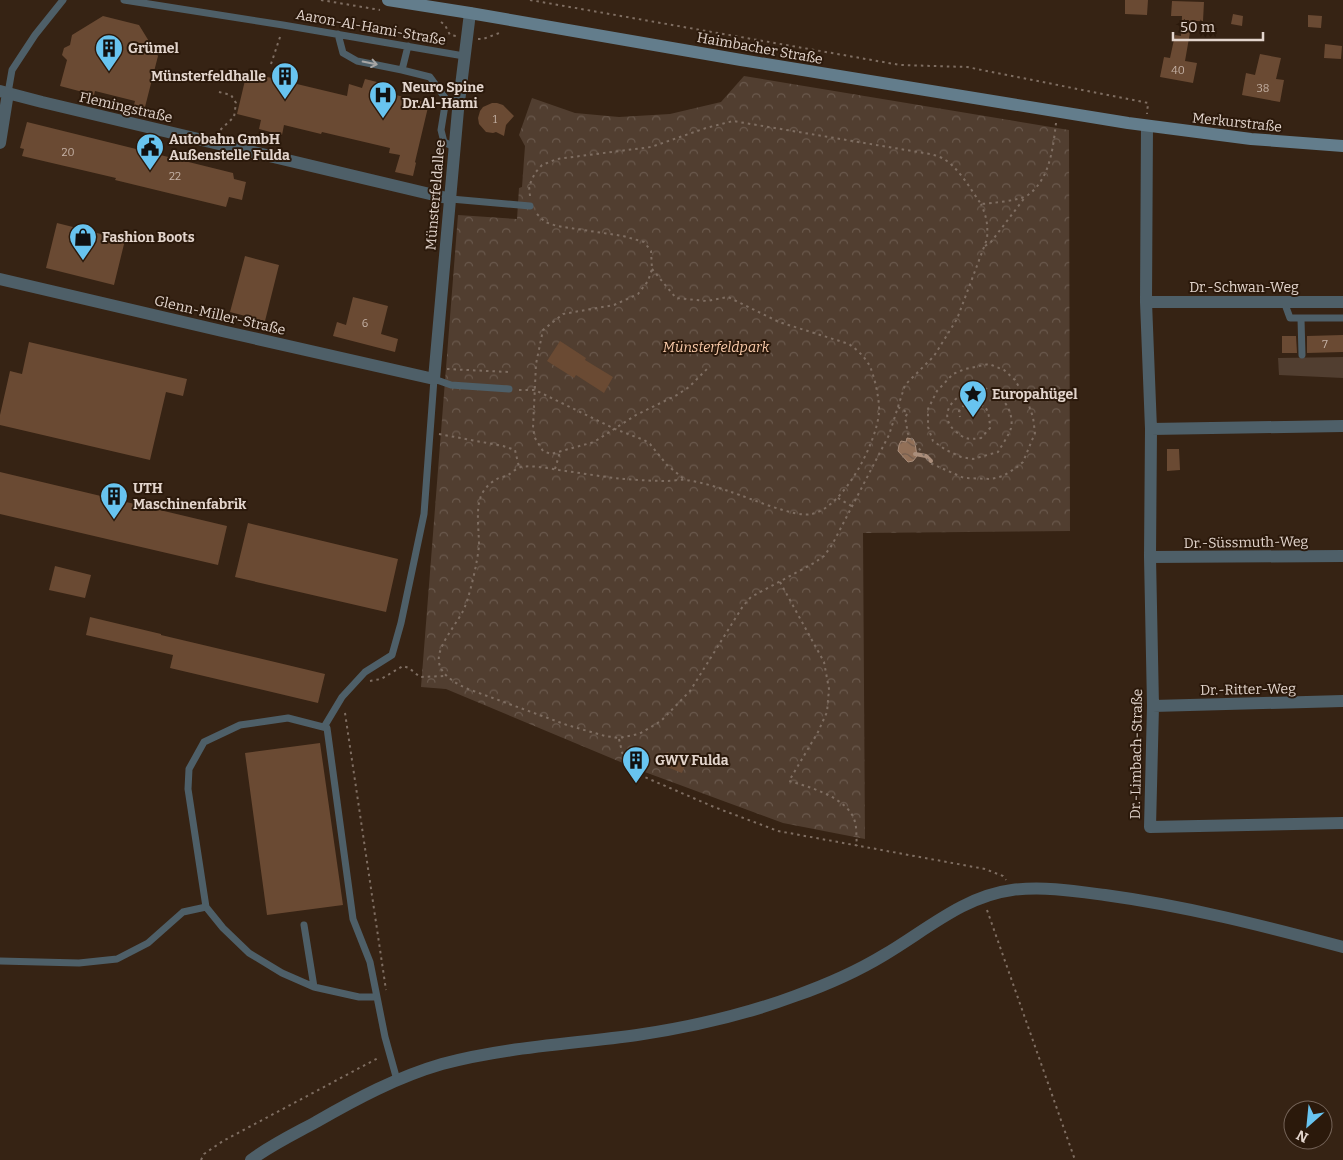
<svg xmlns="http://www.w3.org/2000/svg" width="1343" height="1160" viewBox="0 0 1343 1160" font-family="Bitter,serif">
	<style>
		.grass { fill: #513e30 }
		.park { fill: url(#park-crowns) }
		.water { fill: url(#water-waves); stroke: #aa8e7b }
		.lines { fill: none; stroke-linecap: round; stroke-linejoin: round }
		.stream { stroke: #aa8e7b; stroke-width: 4 }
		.building { fill: #6a4a33 }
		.path { stroke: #7f6e62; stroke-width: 2; stroke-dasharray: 2.5 4; stroke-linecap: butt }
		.service { stroke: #4e5f68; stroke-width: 7 }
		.minor { stroke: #4e5f68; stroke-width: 12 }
		.tertiary { stroke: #4e5f68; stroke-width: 12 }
		.secondary { stroke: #637d8c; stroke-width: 12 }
		.oneway { stroke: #a7a6a5 }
		.labels { text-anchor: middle; stroke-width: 4; stroke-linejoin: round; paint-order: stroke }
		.number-label { font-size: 11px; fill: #c5b2a6 }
		.street-label { font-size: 14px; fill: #e3d5cd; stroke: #2b190b }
		.poi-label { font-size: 14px; font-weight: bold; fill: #e3d5cd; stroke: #2b190b; text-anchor: start }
		.park-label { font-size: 14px; font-style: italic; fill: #f9caa9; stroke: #2b190b }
	</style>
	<defs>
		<pattern id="park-crowns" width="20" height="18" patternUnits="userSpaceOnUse" patternTransform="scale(1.25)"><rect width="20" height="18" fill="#513e30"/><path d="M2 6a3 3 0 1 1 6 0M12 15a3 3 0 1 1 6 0" fill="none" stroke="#6a594d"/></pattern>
		<pattern id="water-waves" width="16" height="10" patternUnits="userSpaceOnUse" patternTransform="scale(1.25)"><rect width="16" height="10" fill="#927058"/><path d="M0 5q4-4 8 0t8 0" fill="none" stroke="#735d4e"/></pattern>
	</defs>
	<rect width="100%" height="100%" fill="#362314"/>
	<!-- grass -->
	<path class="grass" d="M1343,357V378L1279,375L1278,358Z"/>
	<!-- park -->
	<path class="park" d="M744,76L1069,130L1070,531L863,533L865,839L783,823L642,771L446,689L421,687L458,215L517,219L519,188L522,187L525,146L519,135L532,98L575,113L619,117L670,114L721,102Z"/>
	<!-- water -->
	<path class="water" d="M907,438L913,439L915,443L917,456L913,461L908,462L898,451L899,445L901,441L906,442Z"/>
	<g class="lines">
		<!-- stream -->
		<path class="stream" d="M915,454L926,456L931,461"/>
	</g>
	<!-- building -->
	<path class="building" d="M1125,0H1148L1147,15L1125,14Z
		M1172,1L1204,2L1203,21H1192L1185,61L1197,63L1193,83L1160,77L1164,57L1170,58L1175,35L1181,36L1182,16H1171Z
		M1233,14L1243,16L1242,26L1231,24Z
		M1308,15L1322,16L1321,28L1308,27Z
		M103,16L139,25L158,56L145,107L134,105L135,101L95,91L94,95L60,86L67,60L62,55L64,48L70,45L72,35Z
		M1325,44L1342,46L1341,59L1324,58Z
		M1260,54L1281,58L1276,79L1284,80L1280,102L1242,95L1246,73L1255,75Z
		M247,72L347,96L349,84L362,88L365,79L377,82L375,90L429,103L415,162L416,163L413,176L395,172L400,155L389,153L390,148L322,132L321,134L284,125L282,135L259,129L261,120L237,114Z
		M492,103H497L503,105L514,116L506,125L504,136L496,132L493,133L486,132L479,124L478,118L480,111L483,107Z
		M27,122L233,173L234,179L246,182L242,200L229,197L226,207L115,180L116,178L22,156L24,149L20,148Z
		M57,223L125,240L114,285L46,268Z
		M245,256L279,265L265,321L230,312Z
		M353,297L388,306L381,334L398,339L395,352L333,336L337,322L346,325Z
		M1343,335V352L1307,353V336Z
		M1282,336H1296L1297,353H1282Z
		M560,341L586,358L585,360L613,377L604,393L576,375L574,378L547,361Z
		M29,342L187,379L183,396L166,392L150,460L0,425V415L10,371L22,374Z
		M1167,449H1179L1180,470L1167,471Z
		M0,472L227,526L218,565L0,514Z
		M248,523L398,559L386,612L235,577Z
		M55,566L91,575L85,598L49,590Z
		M90,617L161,634V635L325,674L318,703L170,668L173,655L86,635Z
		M320,743L343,905L267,915L245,753Z
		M667,752L687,760L682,773L662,765Z"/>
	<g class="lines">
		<!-- path -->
		<path class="path" d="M321,0L380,10
			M530,0L900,65L967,67L1148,103L1147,114
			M441,22L445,25L450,35L456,36
			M478,39H483L502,32
			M271,64L281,34
			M219,92L231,95L236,103L234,117L219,131
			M530,196L529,186L535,173L542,165L557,159L651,147L706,128L733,121L930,154C934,155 938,156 942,158C958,166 971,190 981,204C992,203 1019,201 1028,195C1050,179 1053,148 1056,123
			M537,214L545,222L557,226L623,236L644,242L651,251L652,269L648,281L638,294L614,305L563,314L543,330L536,364L533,428L535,438L543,451L551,454L594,442L636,415L677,395L689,387L709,367
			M985,246L991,242L1026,196
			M652,269L676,298L707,301L728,297L779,322L849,344C856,349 863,355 868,363C874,372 880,401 879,412C877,442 844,507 812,514C795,518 750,498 731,492C717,487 701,482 686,480C680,479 673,481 667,481C653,481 638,480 624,479C603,477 581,473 559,470C547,468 533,465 521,467C516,468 512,473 508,475C505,477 500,477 497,479C489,483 482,491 480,499C476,510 479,533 479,545C478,560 469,601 462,613C442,646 419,667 468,689L567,725L605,736L619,738L639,734L661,721L690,691L743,606L751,597L814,563L824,556L832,545L889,435L905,385L934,356L957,319L987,239C988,225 987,218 981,204
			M447,369L509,372
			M519,390H535L615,429L644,440L650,444L667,465L684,479
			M898,407L908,413L905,417L908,434L930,463L964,478L991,479L1003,476L1016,468L1023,462L1035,433L1033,417L1028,403L1015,380L1004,370L989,364L965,369L953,374L937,391L928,409V427L933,441L946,450L961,457L973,459L998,452C1002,445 1009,435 1011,428C1013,420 1010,409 1005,403C1001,397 994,391 987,389C986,388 981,389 979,389C960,390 935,411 954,430C964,439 968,440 981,438L990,428C989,407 986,402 965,404L959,411L960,417
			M439,434L503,446L515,450L519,467
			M555,469L560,452
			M838,498L853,507
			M780,582L824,662L829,689L827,712L818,732L789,781C810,787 849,798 855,822C857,829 856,838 857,846
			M370,681L381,679L403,666L409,668L420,677L446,676
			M345,713L386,990
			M619,739L626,769L714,807L778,831L985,869L1003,876L1006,880
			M987,910L1075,1160
			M201,1160L204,1154L223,1141L380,1057"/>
		<!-- service -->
		<path class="service" d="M124,0L283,25L464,56
			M338,34L343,53L357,61L402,70L408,46
			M402,70L430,77L446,99L441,130L444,142L454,147
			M8,93L12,70L35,35L63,0
			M451,199L530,206
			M1286,302V307L1290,318H1343
			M1301,319L1302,355
			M324,727L342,697L365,672L392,655L401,623L424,514L434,379L451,385L509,389
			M304,925L314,987
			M0,961L79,963L117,959L148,943L183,912L206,907
			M377,997L370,962L353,919L327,728L288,718L240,725L204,742L189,769L188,789L206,907L223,928L249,953L282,973L314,987L359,997H377L385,1037L397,1080"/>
		<!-- minor -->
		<path class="minor" d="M0,91L42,102L451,199
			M1147,126L1146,302L1151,429L1150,557L1153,706L1150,827L1343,823
			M0,143L8,93
			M0,279L222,331L434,379L458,110L470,13
			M1146,302H1343
			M1151,429L1343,426
			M1150,557L1343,556
			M1153,706L1343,701"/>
		<!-- tertiary -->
		<path class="tertiary" d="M251,1160C271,1145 294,1134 316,1122C356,1099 397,1077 442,1064C505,1047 572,1044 637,1035C691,1027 744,1015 795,996C826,985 856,972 884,955C925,931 964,896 1012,890C1043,886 1075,891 1105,895C1186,906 1264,926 1343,947"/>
		<!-- secondary -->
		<path class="secondary" d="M388,0L470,13L741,60L1128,123L1251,139L1343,146"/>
	</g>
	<!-- one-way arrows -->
	<defs><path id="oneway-shaft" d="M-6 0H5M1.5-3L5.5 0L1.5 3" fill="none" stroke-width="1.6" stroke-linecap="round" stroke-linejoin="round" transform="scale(1.25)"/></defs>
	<use class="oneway" href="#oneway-shaft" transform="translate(370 63) rotate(11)"/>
	<!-- icons -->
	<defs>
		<g id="building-pin" transform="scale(1.4375)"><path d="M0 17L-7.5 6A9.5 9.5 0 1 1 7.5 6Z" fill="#68c4f0" stroke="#2b190b"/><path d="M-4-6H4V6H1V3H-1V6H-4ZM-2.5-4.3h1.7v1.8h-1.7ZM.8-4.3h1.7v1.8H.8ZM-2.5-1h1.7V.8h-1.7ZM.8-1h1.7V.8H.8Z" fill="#111"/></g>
		<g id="hospital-pin" transform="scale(1.4375)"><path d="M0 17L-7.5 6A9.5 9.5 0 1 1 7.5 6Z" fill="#68c4f0" stroke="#2b190b"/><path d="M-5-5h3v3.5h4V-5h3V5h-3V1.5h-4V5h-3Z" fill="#111"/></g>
		<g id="civic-pin" transform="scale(1.4375)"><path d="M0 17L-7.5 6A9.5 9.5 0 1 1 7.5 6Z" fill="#68c4f0" stroke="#2b190b"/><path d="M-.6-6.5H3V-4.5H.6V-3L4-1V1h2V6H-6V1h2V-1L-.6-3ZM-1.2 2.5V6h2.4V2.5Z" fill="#111"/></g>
		<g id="shop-pin" transform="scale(1.4375)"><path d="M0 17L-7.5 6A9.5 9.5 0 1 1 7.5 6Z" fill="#68c4f0" stroke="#2b190b"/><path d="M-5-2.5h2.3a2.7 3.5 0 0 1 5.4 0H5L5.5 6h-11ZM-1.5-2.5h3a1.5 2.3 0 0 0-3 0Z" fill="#111"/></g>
		<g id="sight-pin" transform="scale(1.4375)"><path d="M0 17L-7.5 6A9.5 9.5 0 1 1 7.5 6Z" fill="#68c4f0" stroke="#2b190b"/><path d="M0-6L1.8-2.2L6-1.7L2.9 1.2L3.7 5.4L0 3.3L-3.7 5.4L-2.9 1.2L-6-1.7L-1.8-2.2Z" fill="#111"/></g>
	</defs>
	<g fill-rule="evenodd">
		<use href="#building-pin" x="109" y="48"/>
		<use href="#building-pin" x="285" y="76"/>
		<use href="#hospital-pin" x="383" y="95"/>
		<use href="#civic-pin" x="150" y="147"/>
		<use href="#shop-pin" x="83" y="237"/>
		<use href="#sight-pin" x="973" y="394"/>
		<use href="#building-pin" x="114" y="496"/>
		<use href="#building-pin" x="636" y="760"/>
	</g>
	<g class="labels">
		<!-- number labels -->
		<g class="number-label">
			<text x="1178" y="74">40</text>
			<text x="1263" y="92">38</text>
			<text x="495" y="123">1</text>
			<text x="68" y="156">20</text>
			<text x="175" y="180">22</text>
			<text x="365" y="327">6</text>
			<text x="1325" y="348">7</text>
		</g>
		<!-- street labels -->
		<g class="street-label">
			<text transform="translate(371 27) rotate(10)" y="5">Aaron-Al-Hami-Straße</text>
			<text transform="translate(760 48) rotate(10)" y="5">Haimbacher Straße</text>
			<text transform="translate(126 107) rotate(13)" y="5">Flemingstraße</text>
			<text transform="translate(1237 122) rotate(6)" y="5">Merkurstraße</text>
			<text transform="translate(435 195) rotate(-85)" y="5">Münsterfeldallee</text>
			<text x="1244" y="292">Dr.-Schwan-Weg</text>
			<text transform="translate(220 315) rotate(13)" y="5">Glenn-Miller-Straße</text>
			<text transform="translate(1246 542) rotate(-1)" y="5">Dr.-Süssmuth-Weg</text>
			<text transform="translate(1248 689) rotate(-1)" y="5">Dr.-Ritter-Weg</text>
			<text transform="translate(1136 754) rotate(-89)" y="5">Dr.-Limbach-Straße</text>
		</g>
		<!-- poi labels -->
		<g class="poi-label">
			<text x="128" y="53">Grümel</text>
			<text x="266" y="81" text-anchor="end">Münsterfeldhalle</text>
			<text x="402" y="92">Neuro Spine<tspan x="402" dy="16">Dr.Al-Hami</tspan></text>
			<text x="169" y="144">Autobahn GmbH<tspan x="169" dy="16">Außenstelle Fulda</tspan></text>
			<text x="102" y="242">Fashion Boots</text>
			<text x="992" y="399">Europahügel</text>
			<text x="133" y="493">UTH<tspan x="133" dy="16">Maschinenfabrik</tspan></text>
			<text x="655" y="765">GWV Fulda</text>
		</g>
		<!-- park labels -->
		<g class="park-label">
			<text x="716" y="352">Münsterfeldpark</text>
		</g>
	</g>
	<!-- north arrow -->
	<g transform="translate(1308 1125) rotate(207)"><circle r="24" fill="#2b190b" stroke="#756459"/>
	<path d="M0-4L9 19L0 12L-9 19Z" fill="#68c4f0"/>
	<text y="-8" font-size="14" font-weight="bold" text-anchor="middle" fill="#e3d5cd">N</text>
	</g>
	<!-- scale -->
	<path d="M1173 32v8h90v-8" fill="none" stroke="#e3d5cd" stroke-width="2.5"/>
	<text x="1180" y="32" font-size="15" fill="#e3d5cd" stroke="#2b190b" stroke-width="4" paint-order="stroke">50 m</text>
</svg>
